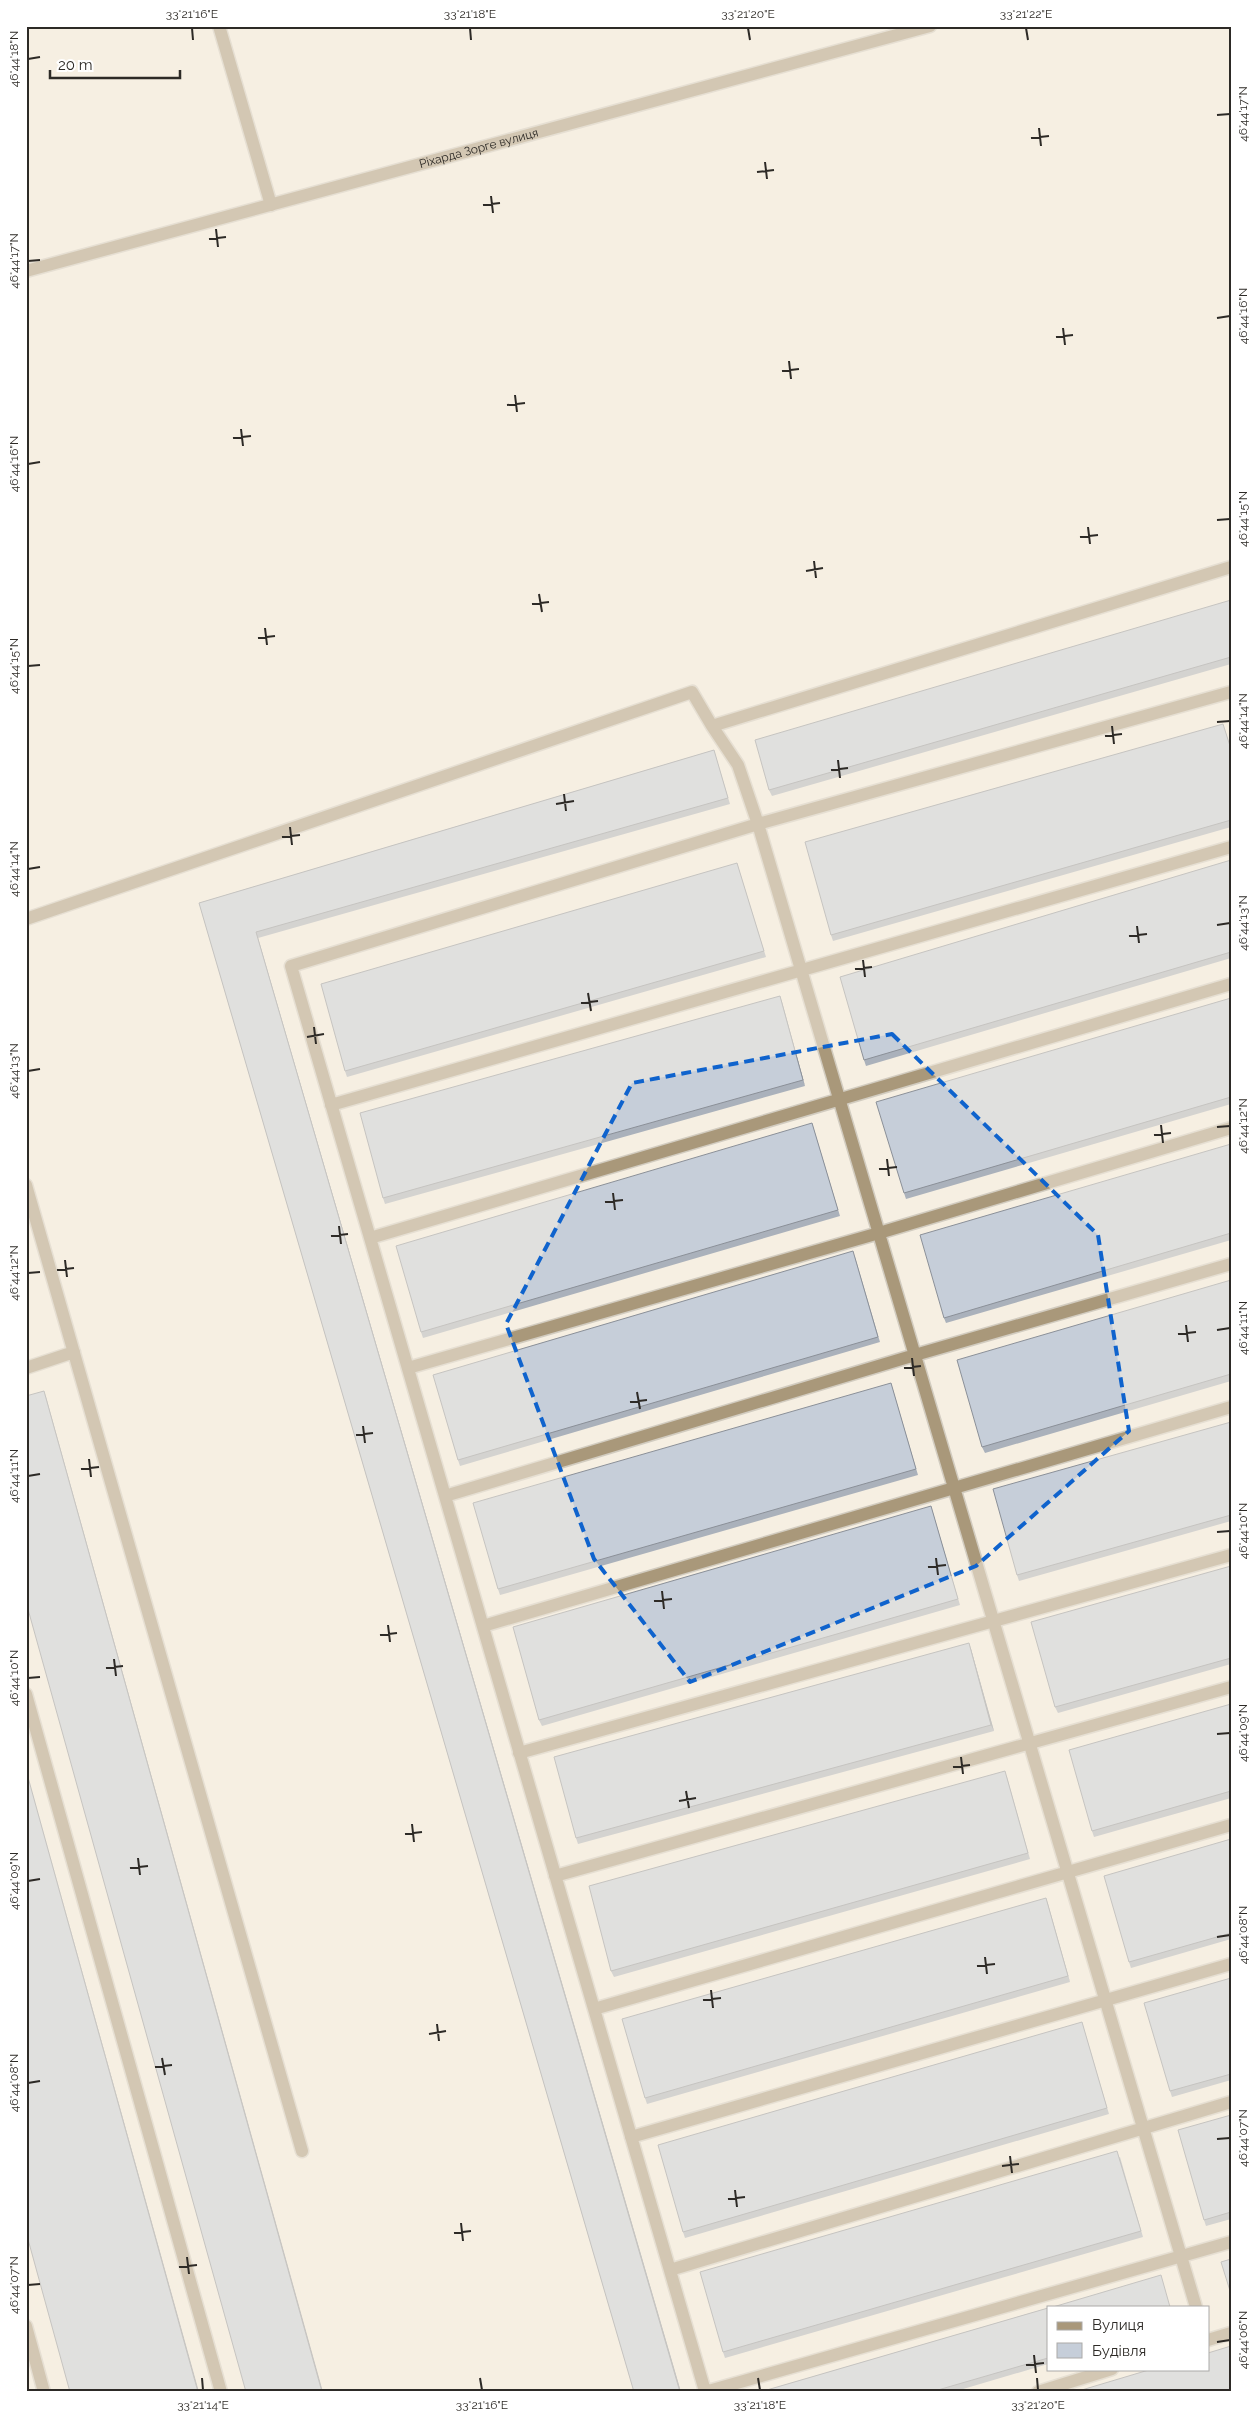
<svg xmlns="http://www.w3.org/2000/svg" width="1257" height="2418" viewBox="0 0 1257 2418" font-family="Raleway,sans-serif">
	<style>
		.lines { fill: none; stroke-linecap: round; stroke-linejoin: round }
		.service-casing { stroke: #d2ccc0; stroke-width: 15 }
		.minor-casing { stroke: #d2ccc0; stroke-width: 15 }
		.service { stroke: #a9987a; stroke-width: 12 }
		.minor { stroke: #a9987a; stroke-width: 12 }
		.wall { fill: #aab1bb }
		.shaded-wall { fill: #8b9098 }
		.building { fill: #c6ced9; stroke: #8b9098 }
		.marked { fill: none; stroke: #0f63cd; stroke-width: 4; stroke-dasharray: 10 6; stroke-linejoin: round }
		.ticks { fill: none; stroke: #2d2a26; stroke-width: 2 }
		.labels { text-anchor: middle; stroke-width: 4; stroke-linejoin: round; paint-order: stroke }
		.street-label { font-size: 12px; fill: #2d2a26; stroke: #fff }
		.neatline { fill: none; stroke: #2d2a26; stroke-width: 2 }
		.ticks-label { font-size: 12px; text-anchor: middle; fill: #2d2a26 }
	</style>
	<rect width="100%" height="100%" fill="#f6efe2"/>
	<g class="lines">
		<!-- service casing -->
		<g class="service-casing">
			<path id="service" d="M219,26L271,205
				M712,726L738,765L758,824L1196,2307
				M26,919L692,692L712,726L1231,567
				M331,1105L1231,847
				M26,1185L302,2151
				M370,1238L1231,984
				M26,1368L74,1352
				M408,1368L879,1233L1231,1128
				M445,1496L915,1355L1231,1264
				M483,1626L1231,1407
				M26,1694L221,2392
				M519,1753L1231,1555
				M555,1876L1231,1687
				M594,2009L1231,1825
				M631,2137L1231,1964
				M670,2270L1231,2102
				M26,2326L44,2392
				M1208,2340L1231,2333
				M705,2391L291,966L758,824L1231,692
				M705,2392L1231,2242
				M1038,2392L1112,2369"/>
		</g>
		<!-- minor casing -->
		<g class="minor-casing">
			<g id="minor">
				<path id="s1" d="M26,271L930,26"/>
			</g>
		</g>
		<!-- service -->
		<use href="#service" class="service"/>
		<!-- minor -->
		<use href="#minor" class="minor"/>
	</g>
	<!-- wall -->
	<path class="wall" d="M1231,600V664L772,796L769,790Z
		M1231,748V827L833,941L831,935Z
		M714,750L730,804L258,938L681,2392H634L199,903Z
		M1231,860V958L866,1066L864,1060Z
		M737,863L766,957L347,1077L345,1071Z
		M780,996L805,1086L385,1204L383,1198Z
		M1231,998V1104L906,1199L904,1193Z
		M812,1123L840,1216L423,1338L421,1332Z
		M1231,1144V1240L946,1323L944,1318Z
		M855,1257L880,1342L460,1466L458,1460Z
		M1231,1280V1381L985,1453L982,1447Z
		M891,1383L918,1475L500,1595L498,1589Z
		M1231,1422V1521L1019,1581L1017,1575Z
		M931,1506L960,1605L542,1726L539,1720Z
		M1231,1566V1664L1058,1713L1055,1707Z
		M971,1649L994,1731L578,1844L576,1838Z
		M1231,1704V1798L1094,1837L1092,1831Z
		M1007,1777L1030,1859L614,1977L611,1971Z
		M1231,1839V1939L1131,1968L1129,1962Z
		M1046,1898L1070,1982L647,2104L645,2098Z
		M1231,1978V2080L1172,2097L1170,2091Z
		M1082,2022L1109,2114L685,2238L683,2232Z
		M1231,2115V2219L1206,2226L1204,2220Z
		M1120,2157L1143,2237L725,2358L723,2352Z
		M1048,2308V2364L953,2392H760Z"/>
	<!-- shaded-wall -->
	<path class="shaded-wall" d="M256,932L258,938L681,2392H680Z
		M780,996L782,1002L805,1086L803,1080Z
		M44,1391L46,1397L323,2392H322Z
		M969,1643L971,1649L994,1731L991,1725Z
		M26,1769L199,2392H198Z
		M1046,1898L1048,1904L1070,1982L1068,1976Z"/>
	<!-- building -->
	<path class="building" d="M1231,600V657L769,790L755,740Z
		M1223,724L1231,749V820L831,935L805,842Z
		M714,750L728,798L256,932L680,2392H634L199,903Z
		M1231,860V952L864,1060L840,977Z
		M737,863L764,951L345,1071L321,984Z
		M780,996L803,1080L383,1198L360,1113Z
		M1231,998V1097L904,1193L876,1102Z
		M812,1123L838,1210L421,1332L396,1246Z
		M1231,1144V1233L944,1318L920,1235Z
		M853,1251L878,1337L458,1460L433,1375Z
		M1231,1280V1374L982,1447L957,1360Z
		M891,1383L916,1469L498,1589L473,1503Z
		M44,1391L322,2392H246L26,1602V1396Z
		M1231,1422V1515L1017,1575L993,1489Z
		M931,1506L958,1599L539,1720L513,1627Z
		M1231,1566V1658L1055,1707L1031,1622Z
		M969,1643L991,1725L576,1838L554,1757Z
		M1231,1704V1791L1092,1831L1069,1750Z
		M26,1770L198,2392H70L26,2232Z
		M1005,1771L1028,1853L611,1971L589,1886Z
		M1231,1839V1933L1129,1962L1104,1876Z
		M1046,1898L1068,1976L645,2098L622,2019Z
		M1231,1978V2074L1170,2091L1144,2003Z
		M1082,2022L1107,2108L683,2232L658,2145Z
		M1231,2115V2212L1204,2220L1178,2130Z
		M1117,2151L1141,2231L723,2352L700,2272Z
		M1231,2259V2294L1221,2262Z
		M1161,2275L1170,2307H1053Z
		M1048,2308V2358L931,2392H760Z
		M1231,2346V2392H1075L1152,2369H1208V2353Z"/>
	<!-- marked area -->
	<path d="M0 0H1257V2418H0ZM892,1034L1098,1235L1129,1431L976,1566L690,1682L594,1559L506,1324L632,1083Z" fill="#f6efe2" fill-opacity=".55" fill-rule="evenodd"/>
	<path class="marked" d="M892,1034L1098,1235L1129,1431L976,1566L690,1682L594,1559L506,1324L632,1083Z"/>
	<!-- ticks -->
	<path class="ticks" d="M192,28L193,40M470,28L471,40M748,28L750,40M1026,28L1028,40M28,59L40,57M1217,115L1230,114M1039,128L1041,146M1031,138L1049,136M765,162L767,179M757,172L774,170M491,196L493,213M483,205L500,203M216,229L218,247M209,239L226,237M28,261L40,260M1217,318L1230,316M1063,328L1065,345M1056,337L1073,335M789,361L791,379M782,371L799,369M515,395L517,412M507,405L525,403M241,429L243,446M233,438L251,436M28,464L40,462M1217,520L1230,519M1088,527L1090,544M1080,537L1098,535M814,561L816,578M806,571L823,568M539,594L542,612M532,604L549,602M265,628L267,645M258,638L275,636M28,666L40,665M1217,722L1230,721M1112,726L1114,744M1105,736L1122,734M838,760L840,778M831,770L848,768M564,794L566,811M556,804L574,801M290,827L292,845M282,837L300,835M28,869L40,867M1217,925L1230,923M1137,926L1139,943M1129,936L1147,934M863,960L865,977M855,969L872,967M588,993L591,1011M581,1003L598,1001M314,1027L316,1044M307,1037L324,1034M28,1071L40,1069M1161,1125L1163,1143M1217,1127L1230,1126M1154,1135L1171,1133M887,1159L889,1176M879,1169L897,1167M613,1193L615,1210M605,1202L623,1200M339,1226L341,1244M331,1236L348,1234M65,1260L67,1277M57,1270L74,1268M28,1273L40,1272M1186,1325L1188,1342M1217,1330L1230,1328M1178,1334L1196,1332M912,1358L914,1376M904,1368L921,1366M637,1392L640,1409M630,1402L647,1400M363,1426L365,1443M356,1435L373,1433M89,1459L91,1477M81,1469L99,1467M28,1476L40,1474M1217,1532L1230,1531M936,1558L938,1575M928,1567L946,1565M662,1591L664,1609M654,1601L672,1599M388,1625L390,1642M380,1635L397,1633M114,1659L116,1676M106,1668L123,1666M28,1678L40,1677M1217,1734L1230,1733M961,1757L963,1774M953,1767L970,1765M686,1791L689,1808M679,1801L696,1798M412,1824L414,1842M405,1834L422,1832M138,1858L140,1875M130,1868L148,1866M28,1881L40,1879M1217,1937L1230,1935M985,1957L987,1974M977,1966L995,1964M711,1990L713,2008M703,2000L721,1998M437,2024L439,2041M429,2034L446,2031M162,2058L165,2075M155,2067L172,2065M28,2083L40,2081M1217,2139L1230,2138M1010,2156L1012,2173M1002,2166L1019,2164M735,2190L737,2207M728,2199L745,2197M461,2223L463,2241M454,2233L471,2231M187,2257L189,2274M179,2267L197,2265M28,2285L40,2284M1217,2342L1230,2340M1034,2355L1036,2373M1026,2365L1044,2363M202,2378L203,2390M480,2378L482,2390M758,2378L760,2390M1037,2378L1038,2390"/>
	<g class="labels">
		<!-- street labels -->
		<g class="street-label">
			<text dy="4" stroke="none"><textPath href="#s1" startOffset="469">Ріхарда Зорге вулиця</textPath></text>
		</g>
	</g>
	<!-- border -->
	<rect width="1257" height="2418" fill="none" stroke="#ffffff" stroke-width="55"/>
	<!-- legend -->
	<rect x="1047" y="2306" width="162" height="65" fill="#ffffff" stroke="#abaaa8"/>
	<rect x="1057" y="2322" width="25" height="8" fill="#a9987a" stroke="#abaaa8"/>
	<text x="1092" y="2330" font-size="15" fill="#2d2a26">Вулиця</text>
	<rect x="1057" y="2343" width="25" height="15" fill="#c6ced9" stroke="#abaaa8"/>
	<text x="1092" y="2356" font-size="15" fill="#2d2a26">Будівля</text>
	<!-- scale -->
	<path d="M50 70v8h130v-8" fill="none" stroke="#2d2a26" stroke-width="2.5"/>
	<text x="58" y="70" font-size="15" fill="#2d2a26" stroke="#ffffff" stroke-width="4" paint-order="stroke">20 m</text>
	<rect x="28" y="28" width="1202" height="2362" class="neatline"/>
	<g class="ticks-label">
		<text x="192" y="18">33°21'16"E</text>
		<text x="470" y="18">33°21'18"E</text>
		<text x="748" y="18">33°21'20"E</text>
		<text x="1026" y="18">33°21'22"E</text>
		<text transform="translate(14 59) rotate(-90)" y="4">46°44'18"N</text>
		<text transform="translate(1243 114) rotate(-90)" y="4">46°44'17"N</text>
		<text transform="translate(14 261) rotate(-90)" y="4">46°44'17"N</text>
		<text transform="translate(1243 316) rotate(-90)" y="4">46°44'16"N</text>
		<text transform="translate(14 464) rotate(-90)" y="4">46°44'16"N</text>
		<text transform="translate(1243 519) rotate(-90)" y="4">46°44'15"N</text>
		<text transform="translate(14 666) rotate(-90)" y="4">46°44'15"N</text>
		<text transform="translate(1243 721) rotate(-90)" y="4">46°44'14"N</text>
		<text transform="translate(14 869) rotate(-90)" y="4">46°44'14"N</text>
		<text transform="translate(1243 923) rotate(-90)" y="4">46°44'13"N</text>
		<text transform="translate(14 1071) rotate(-90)" y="4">46°44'13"N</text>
		<text transform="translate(1243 1126) rotate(-90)" y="4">46°44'12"N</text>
		<text transform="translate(14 1273) rotate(-90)" y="4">46°44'12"N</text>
		<text transform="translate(1243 1328) rotate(-90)" y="4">46°44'11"N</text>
		<text transform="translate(14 1476) rotate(-90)" y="4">46°44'11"N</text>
		<text transform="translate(1243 1531) rotate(-90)" y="4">46°44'10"N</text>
		<text transform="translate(14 1678) rotate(-90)" y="4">46°44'10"N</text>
		<text transform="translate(1243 1733) rotate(-90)" y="4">46°44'09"N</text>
		<text transform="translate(14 1881) rotate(-90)" y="4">46°44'09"N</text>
		<text transform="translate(1243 1935) rotate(-90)" y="4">46°44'08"N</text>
		<text transform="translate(14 2083) rotate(-90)" y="4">46°44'08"N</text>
		<text transform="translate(1243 2138) rotate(-90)" y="4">46°44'07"N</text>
		<text transform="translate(14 2285) rotate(-90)" y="4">46°44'07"N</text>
		<text transform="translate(1243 2340) rotate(-90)" y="4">46°44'06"N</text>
		<text x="203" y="2409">33°21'14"E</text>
		<text x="482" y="2409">33°21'16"E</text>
		<text x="760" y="2409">33°21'18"E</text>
		<text x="1038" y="2409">33°21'20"E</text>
	</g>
</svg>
